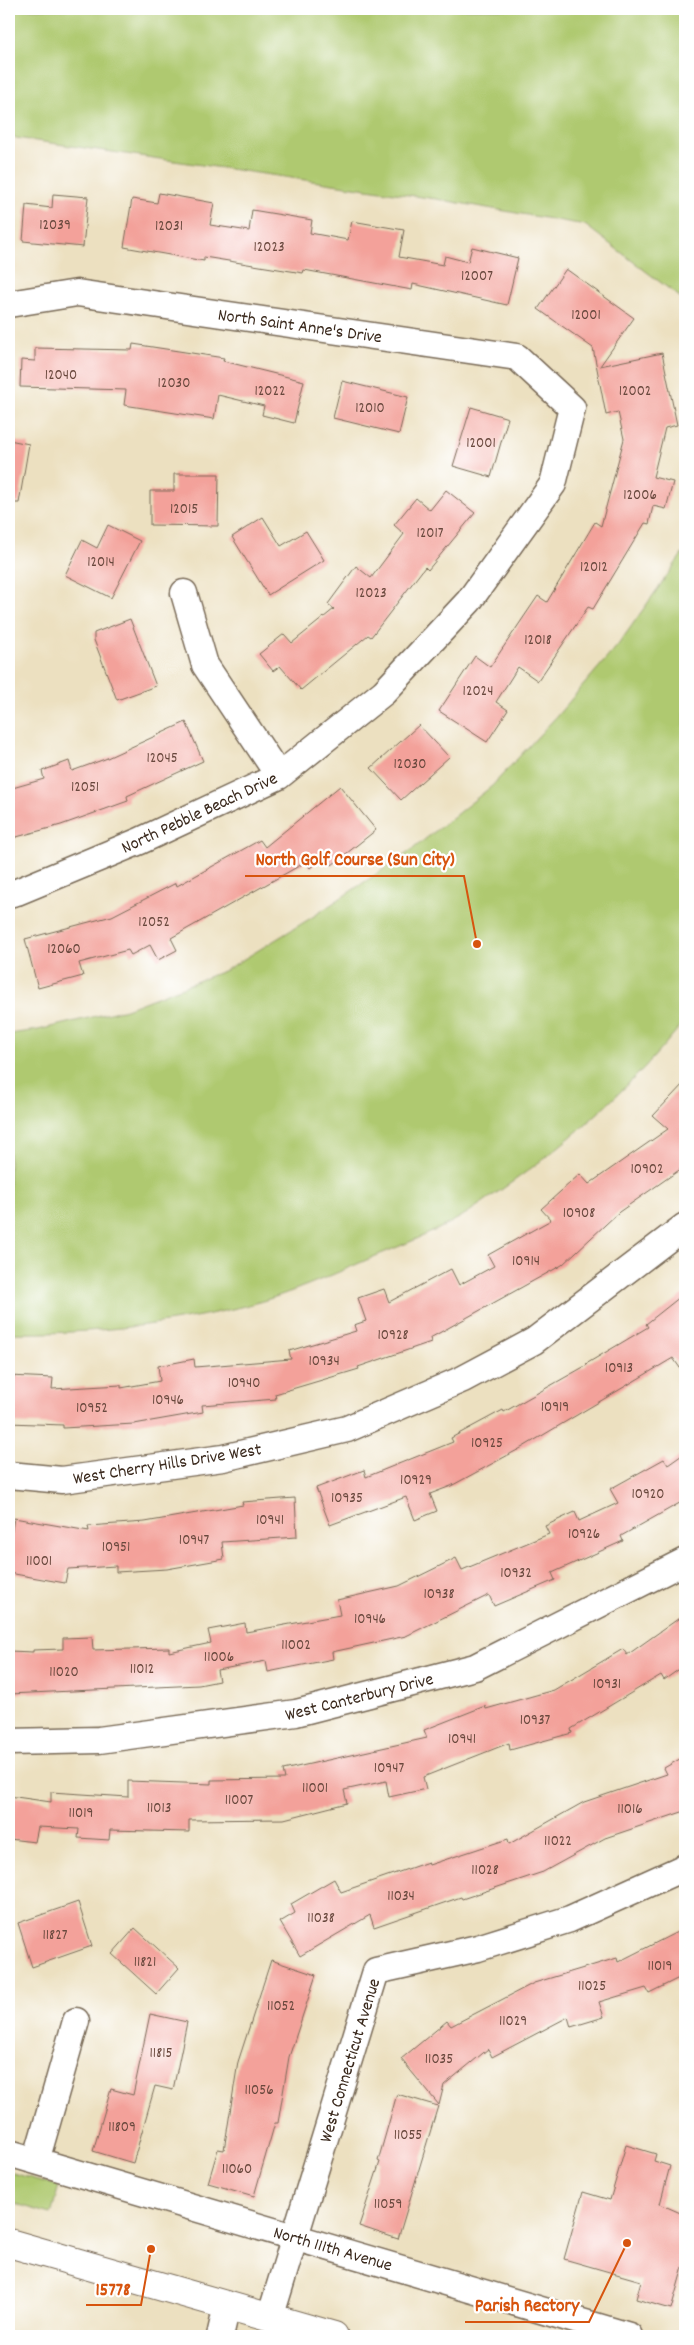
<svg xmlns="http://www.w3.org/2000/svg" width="694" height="2345" viewBox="0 0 694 2345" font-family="Dekko,sans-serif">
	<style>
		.green { fill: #afc970; stroke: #757a47 }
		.building { fill: #f3a19a }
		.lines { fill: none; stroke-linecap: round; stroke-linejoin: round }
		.minor-casing { stroke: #796a57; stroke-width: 29 }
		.tertiary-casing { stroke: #796a57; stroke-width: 30 }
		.minor { stroke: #fff; stroke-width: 26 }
		.tertiary { stroke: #fff; stroke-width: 28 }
		.labels { text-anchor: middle; stroke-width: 4.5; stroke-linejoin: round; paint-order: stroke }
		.number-label { font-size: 15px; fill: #69483d }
		.street-label { font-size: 18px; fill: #3b2a1e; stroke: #fff }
		.leader { fill: none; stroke: #d7540e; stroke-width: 2 }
		.callout-dot { fill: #d7540e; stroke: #fff; stroke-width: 2 }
		.callout-label { font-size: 19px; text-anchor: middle; font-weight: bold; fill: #d7540e; stroke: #fff; stroke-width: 4.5; stroke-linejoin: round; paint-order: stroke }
	</style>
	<rect width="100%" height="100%" fill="#fff"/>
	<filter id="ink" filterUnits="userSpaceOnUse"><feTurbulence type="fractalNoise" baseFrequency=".02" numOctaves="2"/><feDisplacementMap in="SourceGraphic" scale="10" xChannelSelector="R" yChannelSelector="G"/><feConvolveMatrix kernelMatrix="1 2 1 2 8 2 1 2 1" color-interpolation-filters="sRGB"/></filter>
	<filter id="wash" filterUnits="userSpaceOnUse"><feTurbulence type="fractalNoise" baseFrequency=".0096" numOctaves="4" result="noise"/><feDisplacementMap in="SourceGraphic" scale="20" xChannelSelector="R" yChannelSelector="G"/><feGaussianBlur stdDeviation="1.12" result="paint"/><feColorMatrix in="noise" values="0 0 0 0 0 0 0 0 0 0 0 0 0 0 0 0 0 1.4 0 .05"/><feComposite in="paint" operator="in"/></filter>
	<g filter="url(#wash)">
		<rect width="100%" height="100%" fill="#ece0c0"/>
		<!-- green -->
		<path class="green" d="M9,9H685V301L585,225L436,199L9,137Z
			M685,550V1020C633,1086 570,1142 501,1190C487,1199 473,1210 459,1218C433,1233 405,1244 378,1255C341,1271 304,1288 266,1300C189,1323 89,1335 9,1333V1034L38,1030L126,1009L226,970L311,918L409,852L492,786L556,717L618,645Z
			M9,2172L59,2186L51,2214L9,2202Z"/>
		<g id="blocks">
			<!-- building -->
			<path class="building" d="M159,193L214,203L210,225L249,231L252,210L312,220L310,233L348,240L352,221L404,230L399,257L443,265L445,256L468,262L472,247L518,258L507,305L413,284L412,290L304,270L303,273L204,257V261L124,247L132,199L157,203Z
				M53,194L88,197L83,247L23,241L26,205L52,208Z
				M566,269L634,318L600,366L662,353L677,425L665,428L653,477L673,482L666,509L653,506L649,524L645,523L593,609L588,607L538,681L518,667L496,702L508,710L487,742L439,711L475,656L490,667L538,596L547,602L595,522L601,526L624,439L618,412L606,415L593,348L538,309Z
				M133,344L224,358L223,361L304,381L294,423L262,415L264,406L218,395L214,419L124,405L126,390L20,387L21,360L35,361V348L132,350Z
				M342,381L408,397L399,434L333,418Z
				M471,407L508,418L491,477L453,466Z
				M9,440L29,444L19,503H9Z
				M174,474H219L218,526L150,525V491H174Z
				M446,490L475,513L428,570L425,567L371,637L368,635L301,690L280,666L273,671L259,654L284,634L292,643L334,609L328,604L356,566L371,578L404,534L394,525L416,498L430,510Z
				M263,517L281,546L306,531L324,560L268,595L232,537Z
				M108,525L140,541L111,598L65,575L82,540L97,548Z
				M130,619L156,686L117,700L94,640V633Z
				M186,722L203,761L127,796L128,801L61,825L9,839V789L44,779L42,771L69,761L72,771L105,759Z
				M419,725L449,757L401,800L371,768Z
				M340,786L376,830L332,865L325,856L310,868L306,862L171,938L177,950L158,960L150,945L131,955L128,950L79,963L83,976L38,988L25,939L112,916L176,883L177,886L260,840L265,847Z
				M685,1082V1166L619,1212L562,1265L430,1338L431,1342L358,1367L359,1369L275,1394L276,1399L202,1405L203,1412L134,1424L63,1428V1425L9,1423V1376L53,1378L52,1389L121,1385V1388L160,1381L158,1366L194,1359L195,1367L291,1359L289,1351L356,1331L354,1325L366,1321L358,1298L384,1289L389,1302L451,1269L459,1285L494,1266L488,1255L551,1220L541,1209L580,1174L589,1184L668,1129L653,1116Z
				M685,1293V1375L673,1358L523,1447L451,1486L430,1494L437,1511L415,1520L406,1497L330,1525L316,1488L364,1470L366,1477L453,1442L451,1438L503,1410L504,1412L587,1365L586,1364L648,1327L646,1324Z
				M685,1453V1500L621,1536L623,1541L552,1573L555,1580L494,1606L489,1595L406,1636L332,1652L333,1659L268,1672L266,1661L217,1670L219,1681L199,1685L9,1694V1651L33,1652V1650L63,1649V1638L92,1637L93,1650L169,1648V1652L211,1643L208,1630L245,1623L246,1632L340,1615L337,1600L399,1586L456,1558L462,1570L549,1534L545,1526L575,1512L579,1521L618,1503L610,1489L664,1459L668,1465Z
				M295,1498L297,1537L222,1542L224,1559L167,1569L116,1572V1566L68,1569L65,1583L9,1573V1548L14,1518L89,1531L88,1526L145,1522L243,1505L242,1502Z
				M685,1614V1665L664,1680L661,1675L571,1729L572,1733L510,1750L509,1743L423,1777L426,1789L389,1797L386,1781L344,1790L347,1803L284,1819L189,1820V1832L110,1830L109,1840L78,1838L79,1829L38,1827L35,1842L9,1839V1796L51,1802V1792L128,1797V1781L211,1784V1780L285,1779L283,1770L427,1738L424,1730L485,1706L486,1709L554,1690L623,1649L627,1655Z
				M685,1756V1811L605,1838L543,1872L462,1899L461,1897L374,1927L370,1915L300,1956L280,1922L295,1913L291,1904L334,1879L341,1892L428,1862L429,1865L508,1839L509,1844L584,1802L667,1774L664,1768Z
				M78,1902L92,1946L32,1967L18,1923Z
				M135,1928L179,1968L156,1994L112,1954Z
				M685,1928V1975L649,1993L646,1988L599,2002L604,2017L571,2027L568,2017L492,2057L488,2049L444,2085L439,2105L401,2059L447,2021L451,2026L534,1983L617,1958L618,1962Z
				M271,1960L316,1975L289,2057L278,2123H275L254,2196L208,2183L218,2149L224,2150L238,2062Z
				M150,2014L187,2022L173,2090L155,2086L133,2163L93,2151L111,2089L133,2095Z
				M397,2094L438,2106L398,2239L359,2226L380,2162L378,2161Z
				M626,2145L656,2154L654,2161L670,2166L660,2204L685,2215V2260L671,2309L636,2299L641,2281L564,2259L583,2192L610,2200Z"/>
		</g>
	</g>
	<g filter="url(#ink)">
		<use href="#blocks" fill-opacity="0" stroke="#796a57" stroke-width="1"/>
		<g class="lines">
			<!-- minor casing -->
			<g class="minor-casing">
				<path id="minor" d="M9,304L77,293L517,357L572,408L553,484L469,601L384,692L279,776L140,841L17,892L9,894
					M184,593L205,665L279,776
					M9,1475L62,1480L223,1458L347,1429L463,1379L534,1341L685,1226
					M9,1742L99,1740L296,1713L475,1667L685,1561
					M9,2153L629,2336
					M36,2161L76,2021
					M270,2318L376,1971L478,1948L570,1919L685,1867
					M220,2336L227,2306"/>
			</g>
			<!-- tertiary casing -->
			<g class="tertiary-casing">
				<path id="tertiary" d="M9,2243L334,2336"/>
			</g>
			<!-- minor -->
			<use href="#minor" class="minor"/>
			<!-- tertiary -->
			<use href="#tertiary" class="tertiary"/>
		</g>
	</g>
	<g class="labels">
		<!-- number labels -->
		<g class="number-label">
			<text x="55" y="229">12039</text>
			<text x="169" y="230">12031</text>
			<text x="269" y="251">12023</text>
			<text x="477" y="280">12007</text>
			<text x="586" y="319">12001</text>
			<text x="61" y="379">12040</text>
			<text x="174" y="387">12030</text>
			<text x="270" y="395">12022</text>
			<text x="635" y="395">12002</text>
			<text x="370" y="412">12010</text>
			<text x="481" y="447">12001</text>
			<text x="640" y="499">12006</text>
			<text x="184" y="513">12015</text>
			<text x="430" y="537">12017</text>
			<text x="101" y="566">12014</text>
			<text x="594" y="571">12012</text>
			<text x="371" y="597">12023</text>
			<text x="538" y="644">12018</text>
			<text x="478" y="695">12024</text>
			<text x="162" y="762">12045</text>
			<text x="410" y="768">12030</text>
			<text x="85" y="791">12051</text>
			<text x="154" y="926">12052</text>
			<text x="64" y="953">12060</text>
			<text x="647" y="1173">10902</text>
			<text x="579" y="1217">10908</text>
			<text x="526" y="1265">10914</text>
			<text x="393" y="1339">10928</text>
			<text x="324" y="1365">10934</text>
			<text x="619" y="1372">10913</text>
			<text x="244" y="1387">10940</text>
			<text x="168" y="1404">10946</text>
			<text x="555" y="1411">10919</text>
			<text x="92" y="1412">10952</text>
			<text x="487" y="1447">10925</text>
			<text x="416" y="1484">10929</text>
			<text x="648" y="1498">10920</text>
			<text x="347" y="1502">10935</text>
			<text x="270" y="1524">10941</text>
			<text x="584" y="1538">10926</text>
			<text x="194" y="1544">10947</text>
			<text x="116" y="1551">10951</text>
			<text x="39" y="1565">11001</text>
			<text x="516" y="1577">10932</text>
			<text x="439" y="1598">10938</text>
			<text x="370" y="1623">10946</text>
			<text x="296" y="1649">11002</text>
			<text x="219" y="1661">11006</text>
			<text x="142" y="1673">11012</text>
			<text x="64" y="1676">11020</text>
			<text x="607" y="1688">10931</text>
			<text x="535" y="1724">10937</text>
			<text x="462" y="1743">10941</text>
			<text x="389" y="1772">10947</text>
			<text x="315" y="1792">11001</text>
			<text x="239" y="1804">11007</text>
			<text x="159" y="1812">11013</text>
			<text x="630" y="1813">11016</text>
			<text x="81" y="1817">11019</text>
			<text x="558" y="1845">11022</text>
			<text x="485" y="1874">11028</text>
			<text x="401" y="1900">11034</text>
			<text x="321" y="1922">11038</text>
			<text x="55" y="1939">11827</text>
			<text x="145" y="1966">11821</text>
			<text x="660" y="1970">11019</text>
			<text x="592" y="1990">11025</text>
			<text x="281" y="2010">11052</text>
			<text x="513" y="2025">11029</text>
			<text x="161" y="2057">11815</text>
			<text x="439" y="2063">11035</text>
			<text x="259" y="2094">11056</text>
			<text x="122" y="2131">11809</text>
			<text x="408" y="2139">11055</text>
			<text x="237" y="2173">11060</text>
			<text x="388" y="2208">11059</text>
		</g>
		<!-- street labels -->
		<g class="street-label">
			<text transform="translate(300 325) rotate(8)" y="6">North Saint Anne's Drive</text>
			<text transform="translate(199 812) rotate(-25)" y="6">North Pebble Beach Drive</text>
			<text transform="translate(167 1463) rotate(-9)" y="6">West Cherry Hills Drive West</text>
			<text transform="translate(359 1696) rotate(-14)" y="6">West Canterbury Drive</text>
			<text transform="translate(349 2060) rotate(-73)" y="6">West Connecticut Avenue</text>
			<text transform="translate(333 2248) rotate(16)" y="6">North 111th Avenue</text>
		</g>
	</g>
	<!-- callouts -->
	<path class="leader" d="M477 944L464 876H245M151 2249L141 2305H86M627 2243L589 2322H465"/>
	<g class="callout-dot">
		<circle cx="477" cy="944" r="5"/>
		<circle cx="151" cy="2249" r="5"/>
		<circle cx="627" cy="2243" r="5"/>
	</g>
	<g class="callout-label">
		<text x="355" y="865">North Golf Course (Sun City)</text>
		<text x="113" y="2295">15778</text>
		<text x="527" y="2311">Parish Rectory</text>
	</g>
	<!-- margin -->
	<rect width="694" height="2345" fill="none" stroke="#fff" stroke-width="30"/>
</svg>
